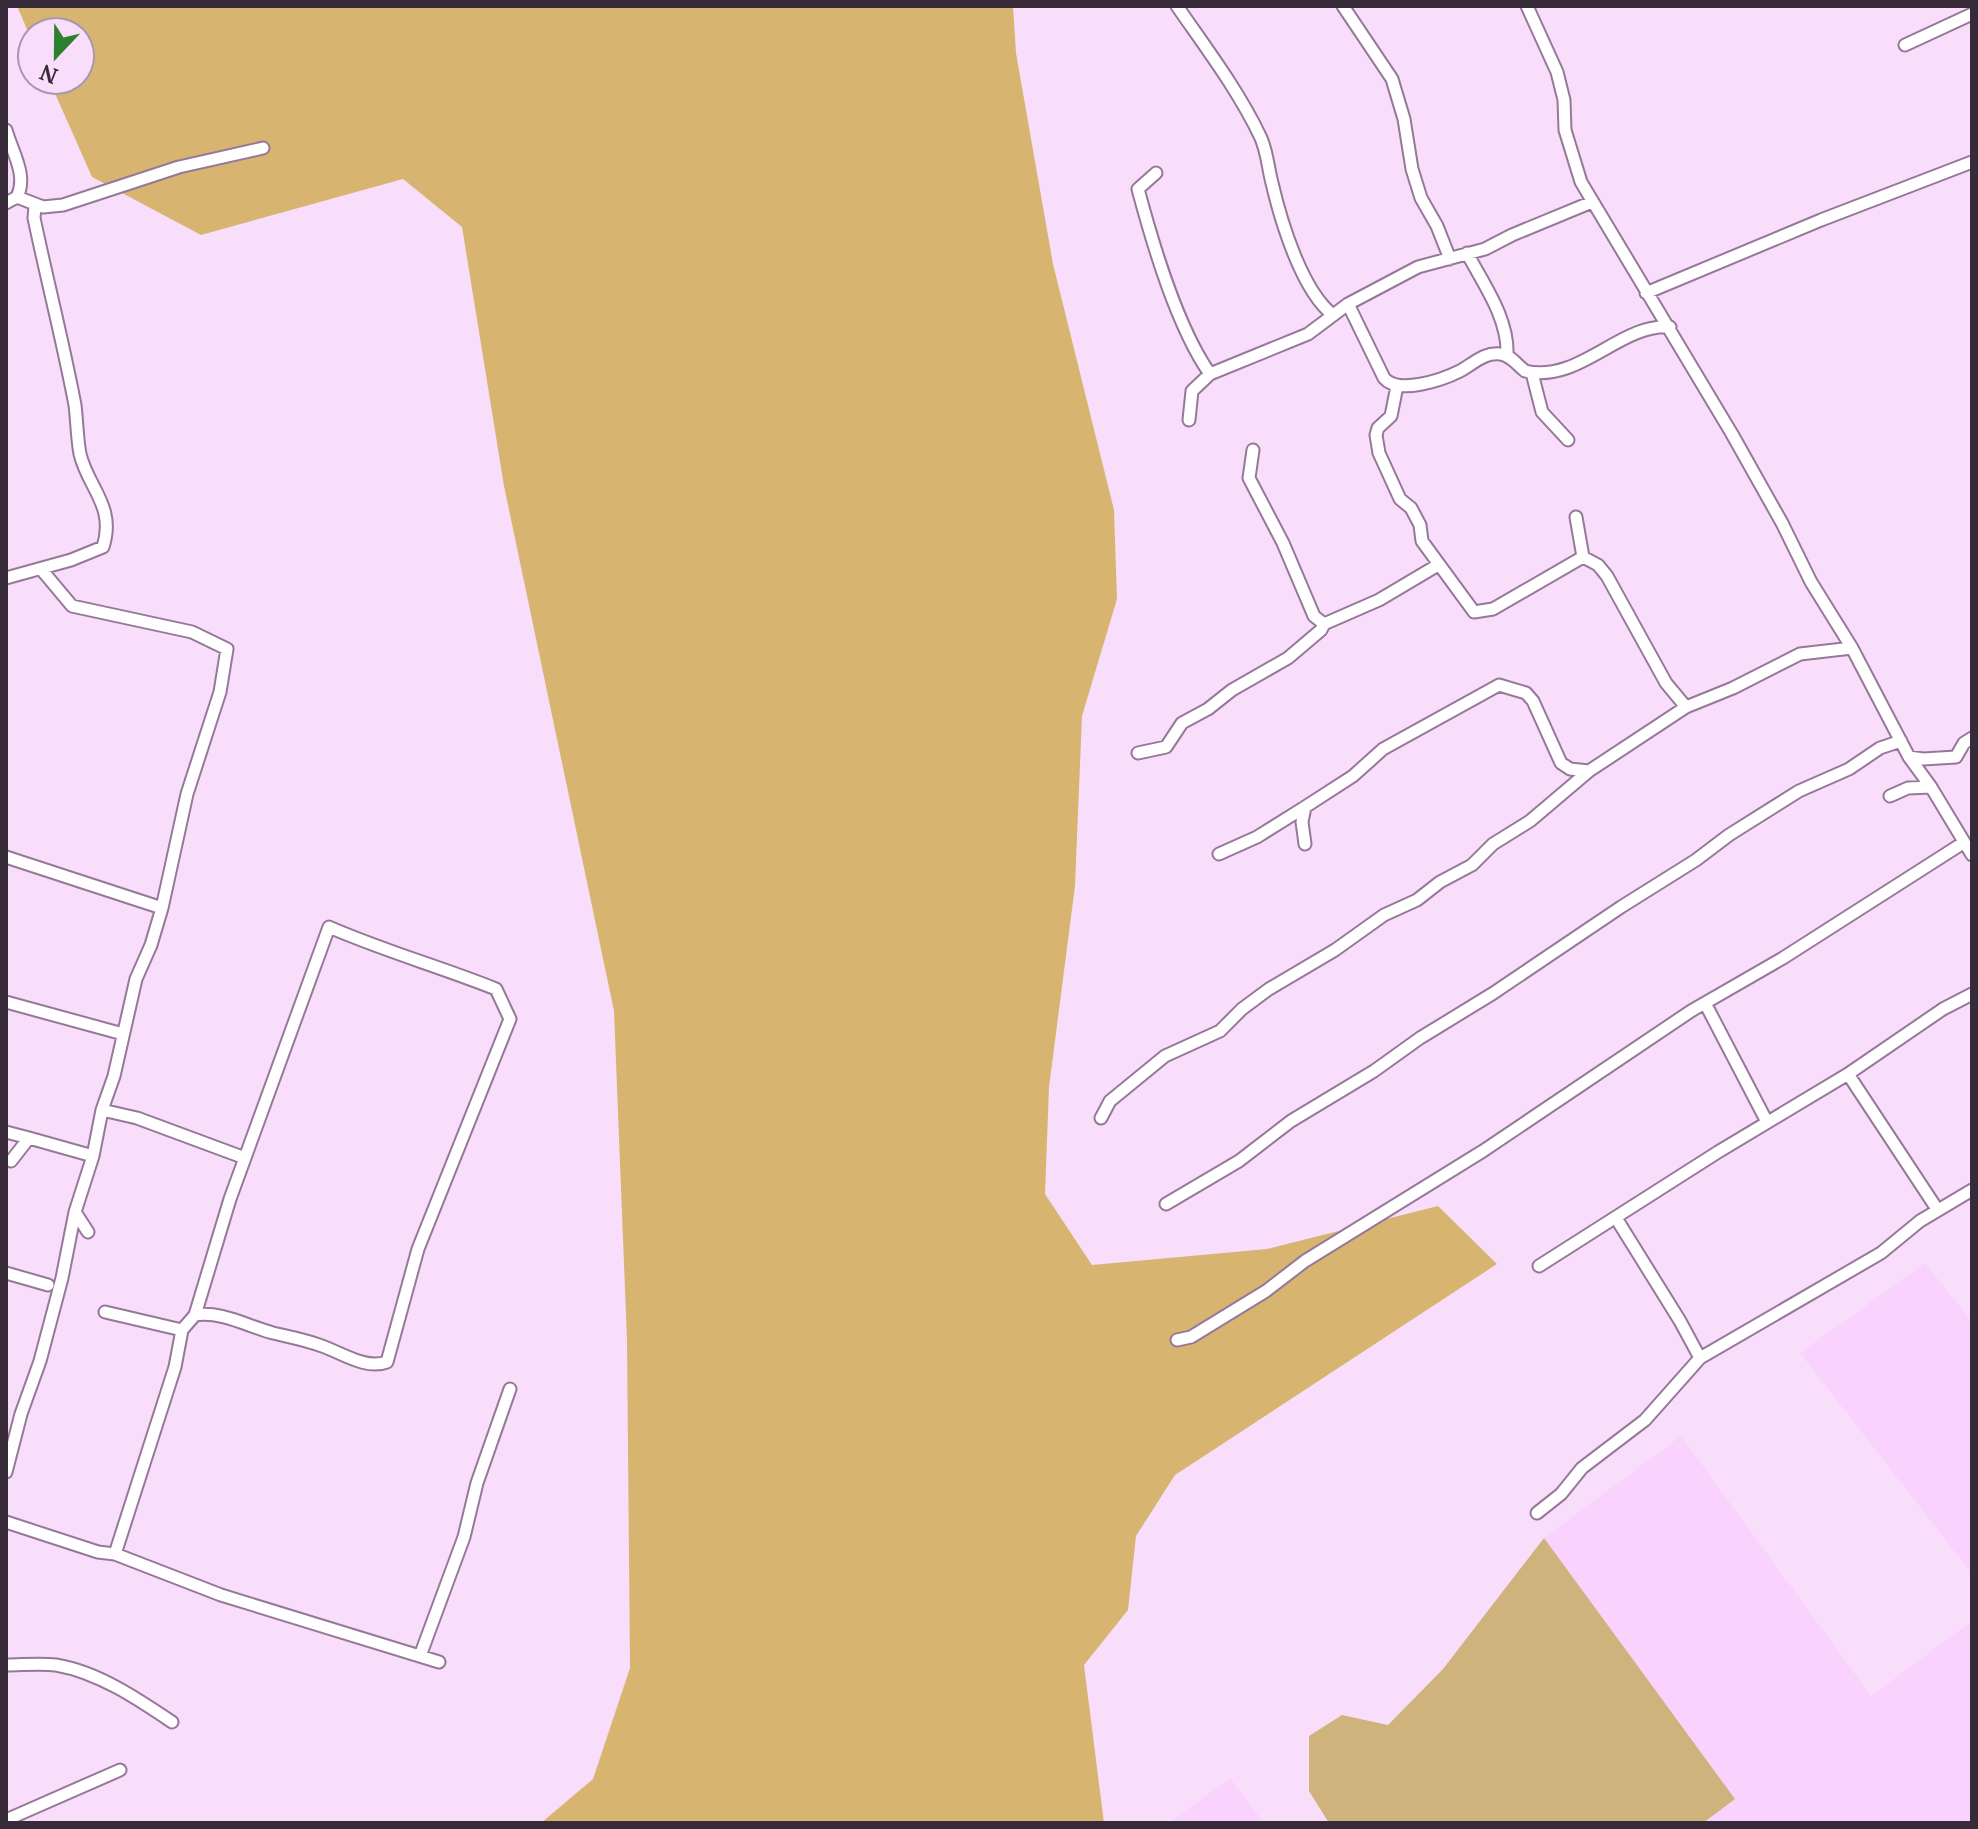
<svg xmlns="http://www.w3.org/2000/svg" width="1978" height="1829" viewBox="0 0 1978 1829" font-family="'PT Serif',serif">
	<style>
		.built { fill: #f9d2fd }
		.green { fill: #cfb37d }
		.forest { fill: #d7b571 }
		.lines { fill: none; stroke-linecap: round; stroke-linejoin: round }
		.minor-casing { stroke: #967899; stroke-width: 15 }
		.minor { stroke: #fff; stroke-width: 11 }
	</style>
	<rect width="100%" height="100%" fill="#f9defc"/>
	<!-- built -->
	<path class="built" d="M1925,1263L1972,1322V1574L1800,1353Z
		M1681,1436L1871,1696L1972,1621V1823H1703L1735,1799L1544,1538Z
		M1230,1778L1264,1823H1169Z"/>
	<!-- green -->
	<path class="green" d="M1544,1538L1735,1799L1703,1823H1329L1309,1791V1736L1342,1715L1388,1725L1443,1669Z"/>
	<!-- forest -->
	<path class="forest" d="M17,6H1013L1016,53L1053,264L1114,510L1117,599L1082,716L1075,886L1049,1087L1045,1194L1092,1265L1267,1249L1438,1206L1497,1264L1175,1475L1136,1536L1128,1610L1084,1665L1104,1823H541L593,1779L630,1668L627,1340L614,1011L504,486L462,227L403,179L201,235L92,177L49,80H80V32H32V41Z"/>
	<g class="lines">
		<!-- minor casing -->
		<g class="minor-casing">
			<path id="minor" d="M1177,6C1206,48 1238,90 1260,136C1267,150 1268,168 1272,183C1281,222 1302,291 1333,315
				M1343,6L1392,79L1404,119L1412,169L1421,198L1437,226L1450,259
				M1527,6L1557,72L1564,100L1565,130L1581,182L1732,434L1782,523L1811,582L1852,648L1909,757L1931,787L1972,855
				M1905,45L1972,14
				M6,130C12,152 28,175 17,197L6,203
				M1156,173L1138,189C1153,245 1177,327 1210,374
				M17,197L43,207L63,205L179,167L263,148
				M1467,253C1484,285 1509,319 1507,356
				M1646,293L1821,220L1972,162
				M1348,304L1384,378C1398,395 1442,380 1460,371C1473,364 1484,352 1500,354C1511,355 1517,365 1525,371C1579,384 1620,323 1670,327
				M1532,373L1542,412L1568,440
				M1397,386L1391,416L1378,428L1376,435L1379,453L1400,499L1411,508L1420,525L1422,541L1474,612L1493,609L1583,557
				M1189,420L1192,391L1210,374L1308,334L1348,304L1418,267L1485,249L1512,235L1592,202
				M1253,450L1249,478L1283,543L1314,616L1324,624
				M1576,517L1583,557
				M1583,557L1598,565L1607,576L1666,683L1686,707
				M6,578L71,560L103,547C116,506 88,488 80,454C77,438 77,421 75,405C63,342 47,280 34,218L35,206
				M1138,753L1166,747L1182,723L1208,709L1232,690L1288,658L1321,630L1324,624L1379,600L1438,565
				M1909,757L1923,759L1956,757L1964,743L1972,738
				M1890,796L1908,788L1931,787
				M1305,844L1302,822L1305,807
				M1219,854L1257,837L1305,807L1353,776L1383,749L1499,685L1526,693L1533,701L1561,763L1570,769L1589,771
				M6,857L162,908
				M6,1002L123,1034
				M1705,1003L1767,1122
				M1848,1074L1937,1209
				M102,1110L137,1118L245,1158
				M1101,1118L1110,1101L1165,1056L1220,1031L1242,1009L1269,989L1335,950L1384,915L1417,900L1440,882L1472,865L1493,844L1530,821L1589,771L1686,707L1733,688L1800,654L1852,648
				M6,1132L29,1138
				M11,1161L29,1138L93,1156
				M1166,1204L1239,1161L1291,1121L1374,1071L1420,1038L1492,994L1621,907L1696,860L1729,835L1799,791L1849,769L1880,748L1901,741
				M75,1212L88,1232
				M1616,1218L1680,1321L1700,1358L1881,1253L1920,1221L1972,1190
				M1539,1266L1718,1152L1848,1074L1943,1009L1972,994
				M6,1273L48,1285
				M105,1312L182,1330L175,1367L115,1554
				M182,1330L195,1315L230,1199L329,927C384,951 441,967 496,989L510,1019L418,1249L387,1362C366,1370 342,1353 322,1346C306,1340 290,1337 273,1333C247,1326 222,1311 195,1315
				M1177,1340L1191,1337L1266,1291L1305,1261L1483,1151L1691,1011L1783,958L1963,843
				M6,1472L21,1414L40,1361L62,1278L75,1212L93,1156L102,1110L114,1076L136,979L151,945L162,908L187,794L220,692L227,649L192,632L72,606L41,569
				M1537,1513L1561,1494L1582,1468L1645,1420L1700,1358
				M6,1522L98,1552L115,1554L221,1595L439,1662
				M420,1656L464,1537L477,1483L510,1389
				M6,1665C22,1665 40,1663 56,1665C98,1672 138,1699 172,1722
				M6,1820L120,1770"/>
		</g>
		<!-- minor -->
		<use href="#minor" class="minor"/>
	</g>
	<!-- border -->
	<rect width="1978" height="1829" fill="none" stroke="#372b39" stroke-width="16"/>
	<!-- north arrow -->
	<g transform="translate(56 56) rotate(202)"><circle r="38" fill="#f9defc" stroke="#ab96ae" stroke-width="2"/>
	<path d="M0-6L14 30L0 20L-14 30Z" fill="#2d812e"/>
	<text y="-12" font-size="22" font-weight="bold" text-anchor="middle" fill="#372b39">N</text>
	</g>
</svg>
